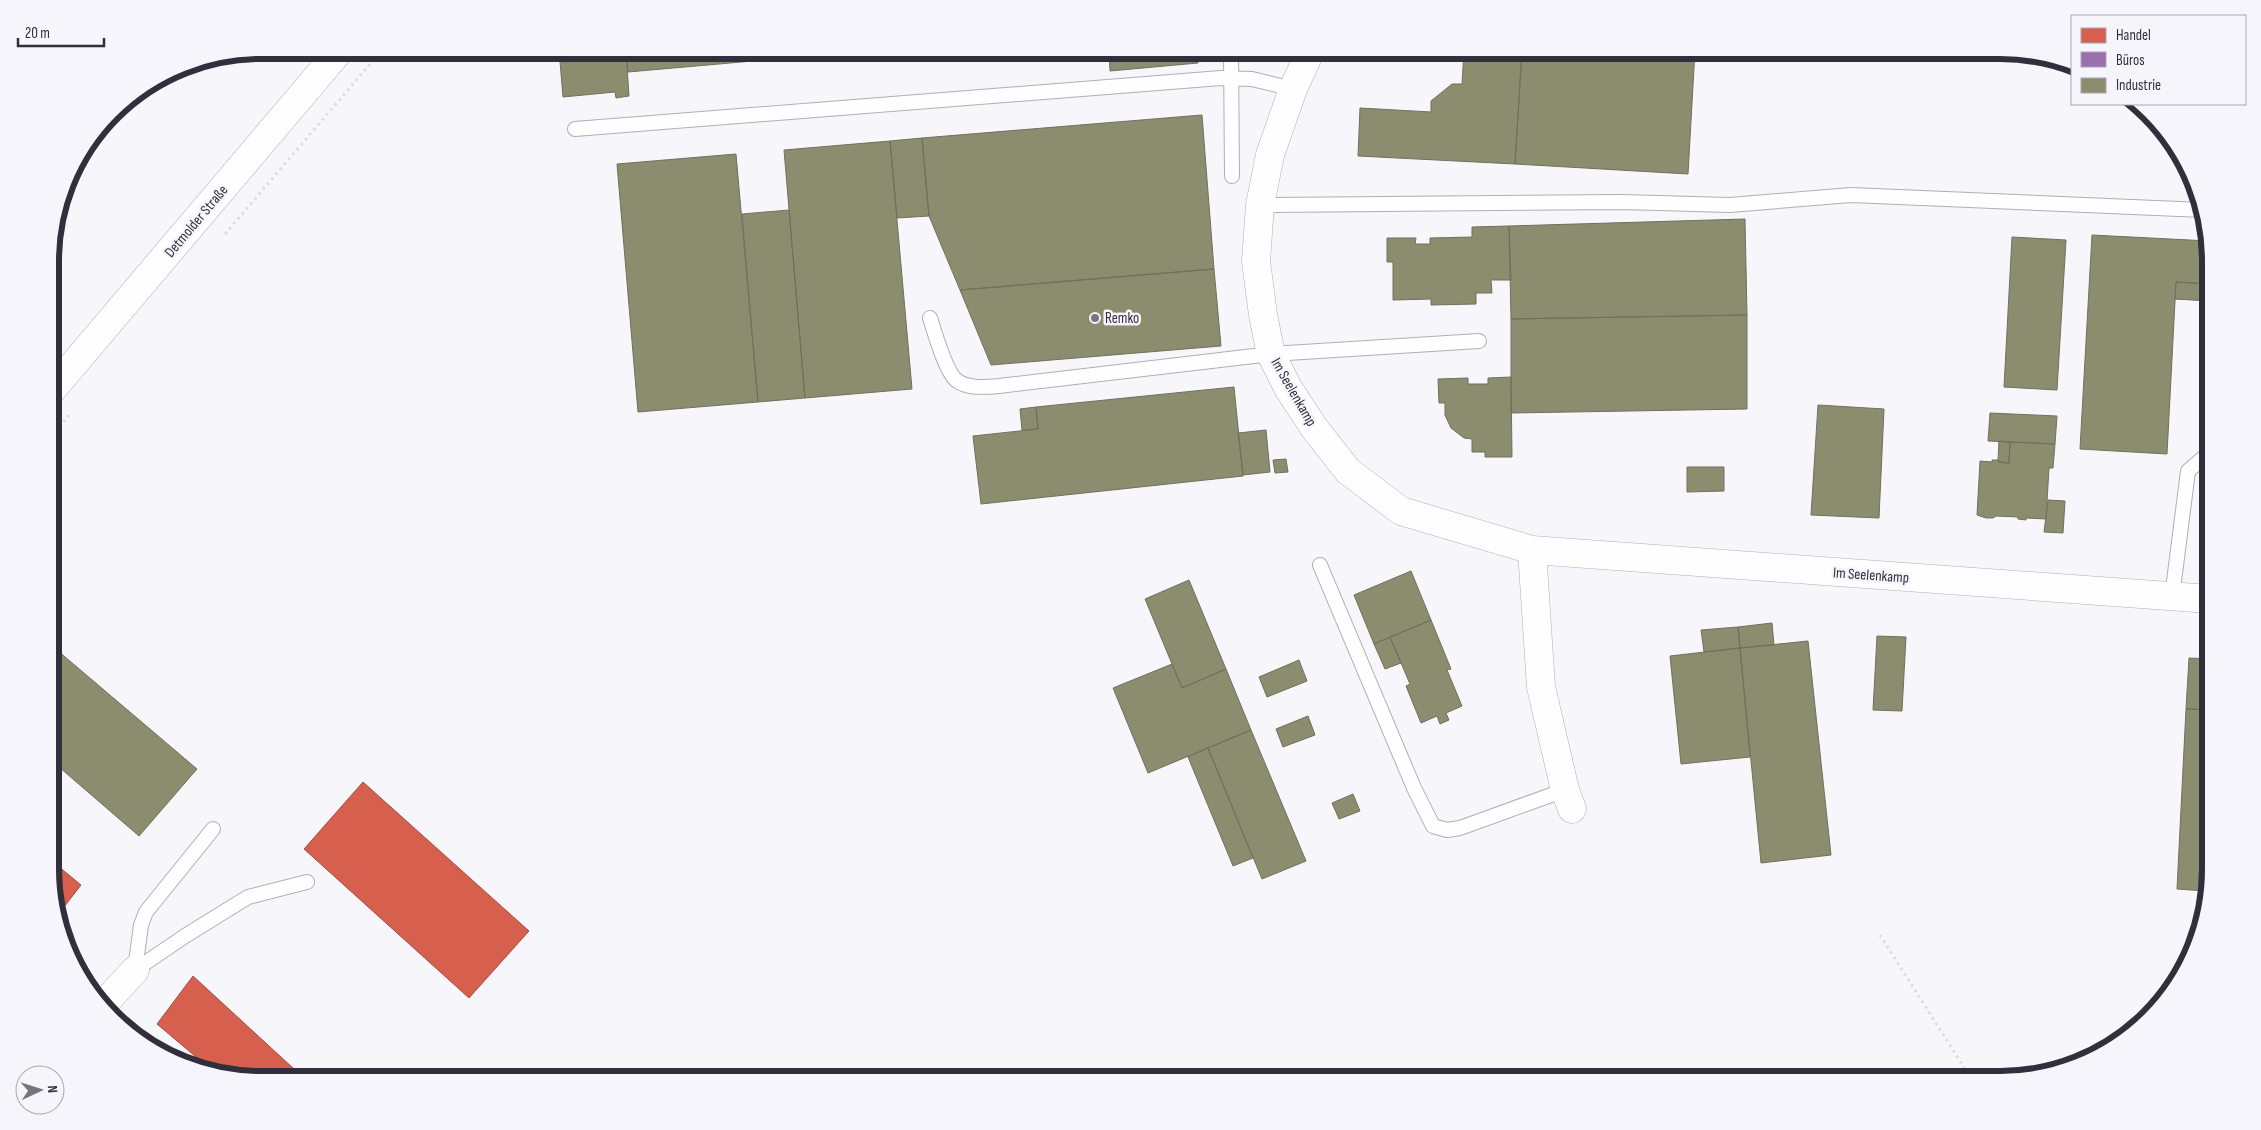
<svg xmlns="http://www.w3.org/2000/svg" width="2261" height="1130" viewBox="0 0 2261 1130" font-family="'Sofia Sans Condensed',sans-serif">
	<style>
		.shops { fill: #d6604d; stroke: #a45148 }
		.offices { fill: #9970ab; stroke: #7a5c89 }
		.industry { fill: #8c8c6e; stroke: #71705f }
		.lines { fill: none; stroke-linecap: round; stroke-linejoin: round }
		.lane-casing { stroke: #b0aeb6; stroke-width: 16 }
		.street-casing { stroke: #b0aeb6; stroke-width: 29 }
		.primary-casing { stroke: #b0aeb6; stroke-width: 29 }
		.path { stroke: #dddcde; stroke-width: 3; stroke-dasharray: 2.5 4; stroke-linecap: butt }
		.lane { stroke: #fefefe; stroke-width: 14 }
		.street { stroke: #fefefe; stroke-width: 28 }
		.primary { stroke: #fefefe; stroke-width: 28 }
		.poi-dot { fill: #76757e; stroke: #f6f5fc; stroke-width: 2 }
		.labels { text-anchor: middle; stroke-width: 5; stroke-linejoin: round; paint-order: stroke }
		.street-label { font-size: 15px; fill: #312f3b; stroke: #f6f5fc }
		.poi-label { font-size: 15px; fill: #312f3b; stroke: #f6f5fc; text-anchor: start }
		.rim { fill: none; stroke: #312f3b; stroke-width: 6 }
	</style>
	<rect width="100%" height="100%" fill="#f7f6fb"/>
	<!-- shops -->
	<path class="shops" d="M363,782L529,931L469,998L304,849Z
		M52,861L81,885L57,916L52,897Z
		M193,976L306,1080H261L209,1068L157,1024Z"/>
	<!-- offices -->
	<path class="offices" d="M52,761L61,768L52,779Z"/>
	<!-- industry -->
	<path class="industry" d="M559,50H626L629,96L616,98L615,92L563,97Z
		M626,50H775L776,59L628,72Z
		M775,50H861L862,52L776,59Z
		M1109,50H1196L1198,63L1110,71Z
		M1464,50H1522L1515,164L1358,156L1360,108L1431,112V101L1452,84H1462Z
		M1522,50H1695L1688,174L1515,164Z
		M1202,115L1214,269L960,290L929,216L922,138Z
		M922,138L929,216L897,218L890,141Z
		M890,141L912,389L805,398L784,150Z
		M736,154L758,402L638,412L617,164Z
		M789,210L805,398L758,402L742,214Z
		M1745,219L1747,315L1511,319L1509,226Z
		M1509,226L1511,280H1491L1492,293H1476V304L1431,305V299L1393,300V262H1387V238H1416L1415,244H1430V238L1472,237V227Z
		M2092,235L2209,241V284L2176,282L2167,454L2080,449Z
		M2012,237L2066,240L2057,390L2004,387Z
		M1214,269L1221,346L991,365L960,290Z
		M2176,282L2209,284V301L2175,299Z
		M1747,315V409L1511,413V319Z
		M1511,377L1512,457H1485V452H1472V439L1464,438L1451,428L1445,415V403H1439L1438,379L1468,378V384H1488V378Z
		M1234,387L1243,476L981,504L973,436L1038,429L1036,407Z
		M1818,405L1884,409L1879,518L1811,515Z
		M1036,407L1038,429L1022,430L1020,409Z
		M1990,413L2057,416L2055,444L1988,441Z
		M1266,430L1270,472L1243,475L1238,433Z
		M1999,441L2010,442L2009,463L1999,462L1998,460Z
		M2010,442L2055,444L2053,468H2049L2046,519L2026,518V520L2018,519V517L1996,516L1993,518H1986L1977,515L1980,461L1992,462V460H1998L1999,462L2009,463Z
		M1286,459L1288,472L1275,473L1273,460Z
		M1687,467H1724V491L1687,492Z
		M2048,500L2065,501L2063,533L2044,532Z
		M1411,571L1431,620L1374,644L1354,595Z
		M1189,580L1226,669L1182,688L1145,599Z
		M1431,620L1451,669L1447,670L1462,706L1446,713L1449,720L1440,724L1437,716L1421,723L1406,686L1410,684L1390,637Z
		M1772,623L1774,645L1740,648L1738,627Z
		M1738,627L1740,648L1704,652L1701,630Z
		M1877,636L1906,637L1902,711L1873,710Z
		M1390,637L1401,663L1385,669L1374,644Z
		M1808,641L1831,855L1761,863L1740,648Z
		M51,645L197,769L139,836L52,761Z
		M1740,648L1750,757L1681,764L1670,656Z
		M2189,658L2210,659L2211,710L2186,709Z
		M1299,660L1307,681L1267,697L1259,677Z
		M1172,664L1182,688L1226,669L1251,730L1148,773L1113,688Z
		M2186,709L2211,710V869L2206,891L2177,889Z
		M1308,716L1315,735L1283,747L1276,729Z
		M1251,730L1306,861L1262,879L1208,748Z
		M1208,748L1253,858L1233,866L1188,757Z
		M1353,794L1360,811L1339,819L1332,803Z"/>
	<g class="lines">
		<!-- lane casing -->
		<g class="lane-casing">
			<path id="lane" d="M1231,50L1232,176
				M575,129L1221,78L1252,79L1293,89
				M1260,205L1622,202L1730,205L1851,195L2203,210
				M930,318C935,333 945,370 956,380C967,389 986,387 999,386L1271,354L1479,341
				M1320,565L1414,788L1433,826L1447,830L1460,828L1565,790
				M2172,597L2188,471L2210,452
				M135,970L185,936L248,897L307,882
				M135,970L141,925L146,912L213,829"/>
		</g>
		<!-- street casing -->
		<g class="street-casing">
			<path id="street" d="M1311,50L1293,89L1270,155L1260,205L1256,261L1263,315L1271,354L1288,388L1315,429L1348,471L1401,511L1532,550L2210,599
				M1532,550L1541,687L1565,790L1572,809
				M103,1005L135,970"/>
		</g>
		<!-- primary casing -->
		<g class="primary-casing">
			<path id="primary" d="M51,391L340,50"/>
		</g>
		<!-- path -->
		<path class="path" d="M225,234L382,50
			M51,437L71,413
			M1880,935L1972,1080"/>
		<!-- lane -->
		<use href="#lane" class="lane"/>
		<!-- street -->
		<use href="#street" class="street"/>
		<!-- primary -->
		<use href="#primary" class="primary"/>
	</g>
	<!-- markers -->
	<circle class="poi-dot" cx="1095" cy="318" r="5"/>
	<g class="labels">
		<!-- street labels -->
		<g class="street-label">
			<text transform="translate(196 221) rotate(-50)" y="5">Detmolder Straße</text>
			<text transform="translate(1294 392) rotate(60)" y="5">Im Seelenkamp</text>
			<text transform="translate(1871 575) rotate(4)" y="5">Im Seelenkamp</text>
		</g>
		<!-- poi labels -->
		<g class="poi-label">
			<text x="1105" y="323">Remko</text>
		</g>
	</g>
	<!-- crop -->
	<path d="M0 0H2261V1130H0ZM261 59H2000A202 202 0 0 1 2202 261V869A202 202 0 0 1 2000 1071H261A202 202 0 0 1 59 869V261A202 202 0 0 1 261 59Z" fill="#f6f5fc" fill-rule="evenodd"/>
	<path class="rim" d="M261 59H2000A202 202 0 0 1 2202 261V869A202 202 0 0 1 2000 1071H261A202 202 0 0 1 59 869V261A202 202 0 0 1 261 59Z"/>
	<!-- legend -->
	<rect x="2071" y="15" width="175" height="90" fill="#f6f5fc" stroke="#a7a6af"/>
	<rect x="2081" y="28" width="25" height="15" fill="#d6604d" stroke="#a7a6af"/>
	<text x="2116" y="40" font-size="15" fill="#312f3b">Handel</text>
	<rect x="2081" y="52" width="25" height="15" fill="#9970ab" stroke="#a7a6af"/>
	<text x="2116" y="65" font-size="15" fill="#312f3b">Büros</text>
	<rect x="2081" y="78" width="25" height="15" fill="#8c8c6e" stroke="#a7a6af"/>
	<text x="2116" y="90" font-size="15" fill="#312f3b">Industrie</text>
	<!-- north arrow -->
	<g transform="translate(40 1090) rotate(86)"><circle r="24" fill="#f6f5fc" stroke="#a7a6af"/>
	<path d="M0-4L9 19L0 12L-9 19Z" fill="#76757e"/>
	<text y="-8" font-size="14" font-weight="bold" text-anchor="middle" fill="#312f3b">N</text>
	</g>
	<!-- scale -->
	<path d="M18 38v8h86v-8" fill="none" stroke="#312f3b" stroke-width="2.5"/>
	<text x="25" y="38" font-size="15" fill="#312f3b" stroke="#f6f5fc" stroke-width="4" paint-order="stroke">20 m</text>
</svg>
